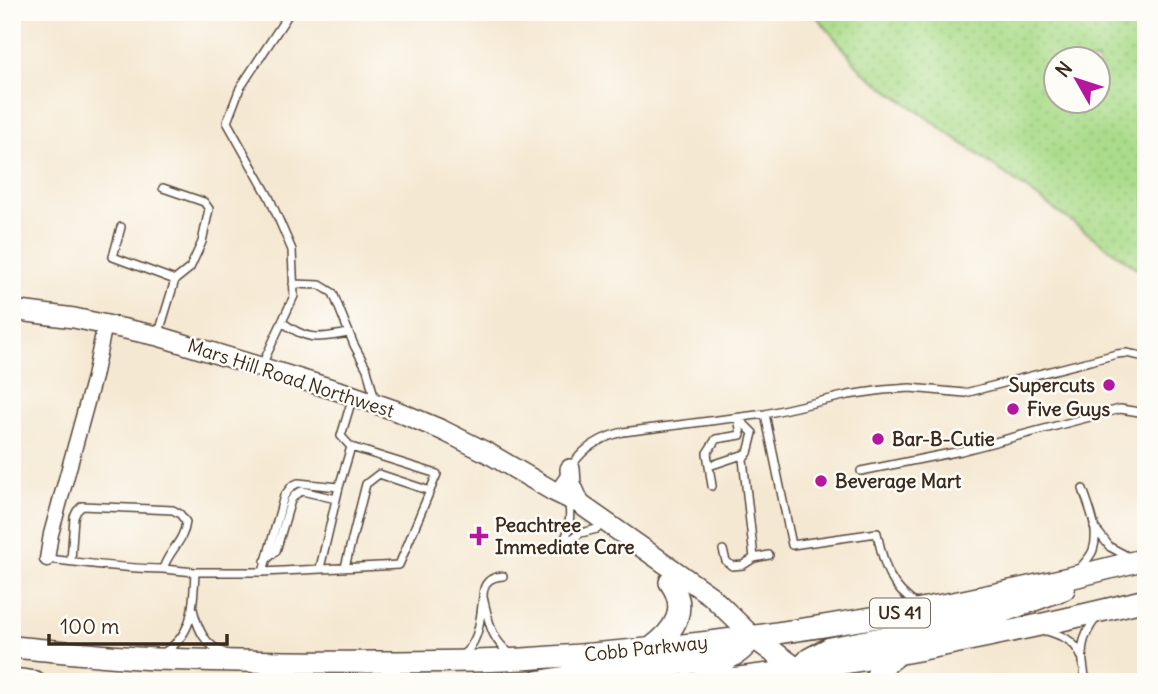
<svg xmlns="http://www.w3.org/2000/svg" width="1158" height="694" viewBox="0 0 1158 694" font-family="Delius,sans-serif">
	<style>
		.park { fill: url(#park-dots); stroke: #728354; stroke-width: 2; fill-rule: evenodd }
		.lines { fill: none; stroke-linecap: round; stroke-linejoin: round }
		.lane-casing { stroke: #574639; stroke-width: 10 }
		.street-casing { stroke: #574639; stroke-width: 17 }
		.secondary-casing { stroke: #574639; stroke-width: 22 }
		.primary-casing { stroke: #574639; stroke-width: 24 }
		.lane { stroke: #fff; stroke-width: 7 }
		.street { stroke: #fff; stroke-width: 14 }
		.secondary { stroke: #fff; stroke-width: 19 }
		.primary { stroke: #fff; stroke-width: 21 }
		.poi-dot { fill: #b5179e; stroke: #fdfcf7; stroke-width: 2.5 }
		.labels { text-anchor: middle; stroke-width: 5; stroke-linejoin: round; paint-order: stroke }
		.shield { fill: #fdfcf7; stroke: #75695f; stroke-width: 2 }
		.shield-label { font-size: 18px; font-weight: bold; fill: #3b2a1e }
		.street-label { font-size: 19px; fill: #3b2a1e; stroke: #fdfcf7 }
		.poi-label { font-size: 19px; font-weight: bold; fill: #3b2a1e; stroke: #fdfcf7; text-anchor: start }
	</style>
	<defs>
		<pattern id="park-dots" width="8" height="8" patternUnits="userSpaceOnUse" patternTransform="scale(1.75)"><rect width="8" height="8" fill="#aadc8a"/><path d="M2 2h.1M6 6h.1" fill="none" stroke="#93bd77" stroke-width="1.8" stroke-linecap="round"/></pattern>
	</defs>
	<rect width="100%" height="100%" fill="#fdfcf7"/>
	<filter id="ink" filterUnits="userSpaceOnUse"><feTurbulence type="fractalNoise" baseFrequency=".0143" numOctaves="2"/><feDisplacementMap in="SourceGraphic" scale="14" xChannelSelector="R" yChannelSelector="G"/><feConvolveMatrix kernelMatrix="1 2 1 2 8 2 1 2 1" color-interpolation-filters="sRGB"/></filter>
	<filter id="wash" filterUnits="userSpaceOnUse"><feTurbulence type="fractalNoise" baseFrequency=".00686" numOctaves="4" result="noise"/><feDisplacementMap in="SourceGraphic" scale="28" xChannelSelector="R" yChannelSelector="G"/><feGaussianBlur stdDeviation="1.57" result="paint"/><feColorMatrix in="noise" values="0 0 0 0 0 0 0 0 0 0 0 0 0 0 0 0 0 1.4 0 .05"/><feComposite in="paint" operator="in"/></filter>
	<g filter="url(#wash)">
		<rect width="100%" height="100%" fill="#f5e8d2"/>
		<!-- park -->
		<path class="park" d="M813,12H1146V275L863,72ZM1056,60H1098V102H1056Z"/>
	</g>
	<g filter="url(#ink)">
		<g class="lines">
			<!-- lane casing -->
			<g class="lane-casing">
				<path id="lane" d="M163,188L204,202L209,209L202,242L190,268L175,280
					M121,227L113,257L175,280L158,336
					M293,284L320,285L333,293L354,345L367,369L375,400
					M282,322C309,342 318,338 349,333
					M261,367L294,296L292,250L269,197L227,122L240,88L290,12
					M765,414L792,545L877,533C884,566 889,587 919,606
					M738,418L753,433L748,453L743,459L754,558L769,555
					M709,466L748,453
					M861,471L961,451L1120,409L1146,413
					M712,486L707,453L716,439L741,435L738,418
					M554,490C575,460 585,441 623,432L765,414L848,395L883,390L910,388L965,393L1117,354L1126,353L1146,357
					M1094,527L1110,547L1129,557
					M564,543L581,533L597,529
					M560,548C569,535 571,520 569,505
					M723,550L726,561L732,566L743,565L754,558
					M47,559C86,563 124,569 163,569C168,551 184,542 186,522L180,514L173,510L82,506L77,511L74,517L71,561
					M265,561L276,551L291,500L296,494L302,491L336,499
					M345,567L366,484L379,474L430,491
					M320,568L339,487L351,447L341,436L353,396
					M163,569L195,572
					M1079,569C1084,563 1090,558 1093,550C1100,531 1089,507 1083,489
					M263,572L284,496L292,486L298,483L339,487
					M483,597C483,583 489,577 503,576
					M193,609C198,630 205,647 228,654
					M1044,630C1060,635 1074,639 1081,656
					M163,653C195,634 193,604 195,572H263L399,565L437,474L351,447
					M461,656C480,643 480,619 483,597C489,621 490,639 511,654
					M1086,682C1081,654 1078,641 1097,617
					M1142,682L1146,681"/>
			</g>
			<!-- street casing -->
			<g class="street-casing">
				<path id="street" d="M47,559L51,534L94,377L105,324"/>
			</g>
			<!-- secondary casing -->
			<g class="secondary-casing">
				<path id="secondary" d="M12,310L74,318L158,336L342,392L394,410L442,430L488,453L553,491L580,504L711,596L753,637
					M570,469L571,484L580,504"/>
			</g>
			<!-- primary casing -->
			<g class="primary-casing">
				<path id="primary" d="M753,637L805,675
					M12,647C60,651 108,657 155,659C228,661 301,663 374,662C423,662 473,662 523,659C733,646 942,612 1146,559
					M651,648C675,631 689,609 670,582
					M800,669L809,659L830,648L970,621L1002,612L1064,589
					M12,679L35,682
					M536,682L583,674L722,660C736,657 745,648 753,637
					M704,682C854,666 1000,636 1146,600
					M873,682L883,666L897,655"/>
			</g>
			<!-- lane -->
			<use href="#lane" class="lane"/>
			<!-- street -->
			<use href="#street" class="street"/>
			<!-- secondary -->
			<use href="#secondary" class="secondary"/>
			<!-- primary -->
			<use href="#primary" class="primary"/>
		</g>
	</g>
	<!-- markers -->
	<g class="poi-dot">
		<circle cx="1109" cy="385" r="7"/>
		<circle cx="1013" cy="409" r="7"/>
		<circle cx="878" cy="439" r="7"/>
		<circle cx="821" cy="481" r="7"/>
		<path d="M475.5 525.5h7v7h7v7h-7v7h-7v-7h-7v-7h7z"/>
	</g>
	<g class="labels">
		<!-- shield labels -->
		<rect class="shield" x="870" y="598.5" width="60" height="29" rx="5"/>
		<g class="shield-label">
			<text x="900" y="619">US 41</text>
		</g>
		<!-- street labels -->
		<g class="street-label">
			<text transform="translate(291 378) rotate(18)" y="7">Mars Hill Road Northwest</text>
			<text transform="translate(646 648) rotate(-6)" y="7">Cobb Parkway</text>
		</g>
		<!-- poi labels -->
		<g class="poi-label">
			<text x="1095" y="392" text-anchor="end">Supercuts</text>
			<text x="1027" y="416">Five Guys</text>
			<text x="892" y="446">Bar-B-Cutie</text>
			<text x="835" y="488">Beverage Mart</text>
			<text x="495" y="532">Peachtree<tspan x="495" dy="22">Immediate Care</tspan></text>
		</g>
	</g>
	<!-- margin -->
	<rect width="1158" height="694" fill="none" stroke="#fdfcf7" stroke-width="42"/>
	<!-- north arrow -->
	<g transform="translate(1077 80) rotate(309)"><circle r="33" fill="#fdfcf7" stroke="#afa8a0" stroke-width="2"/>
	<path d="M0-5L12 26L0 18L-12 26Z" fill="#b5179e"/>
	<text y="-10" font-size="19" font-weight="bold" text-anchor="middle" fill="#3b2a1e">N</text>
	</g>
	<!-- scale -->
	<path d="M49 634v10h178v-10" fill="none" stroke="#3b2a1e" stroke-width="3.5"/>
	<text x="60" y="634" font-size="21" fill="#3b2a1e" stroke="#fdfcf7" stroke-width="5" paint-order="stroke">100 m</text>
</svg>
